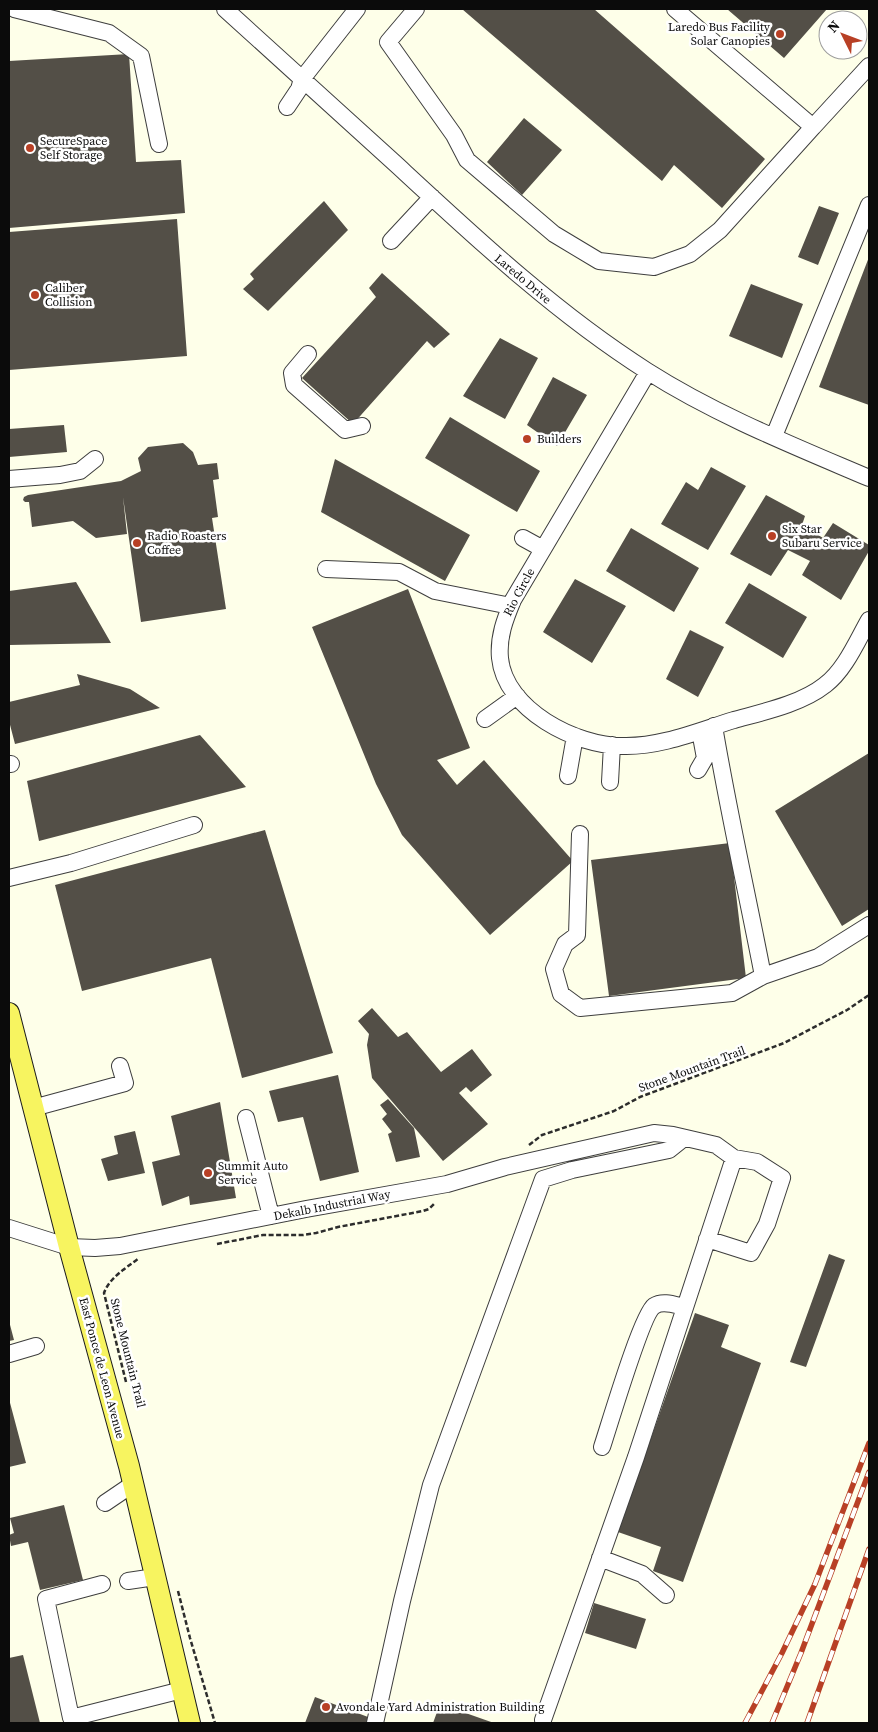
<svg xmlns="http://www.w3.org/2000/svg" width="878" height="1732" viewBox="0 0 878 1732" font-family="'Source Serif 4',serif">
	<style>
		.building { fill: #534f47 }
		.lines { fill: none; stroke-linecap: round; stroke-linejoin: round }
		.minor-casing { stroke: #3e3e3e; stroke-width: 18 }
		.major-casing { stroke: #1c1c1c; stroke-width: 22 }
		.path { stroke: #2d2d2d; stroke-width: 2.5; stroke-dasharray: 5 2.5; stroke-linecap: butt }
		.minor { stroke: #fff; stroke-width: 16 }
		.major { stroke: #f7f460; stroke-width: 20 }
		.rail-casing { stroke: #b84025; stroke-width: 5.5 }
		.rail { stroke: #fff; stroke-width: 4; stroke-dasharray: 11; stroke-linecap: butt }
		.poi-dot { fill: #b84025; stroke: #fff; stroke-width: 2 }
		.labels { text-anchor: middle; stroke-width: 5; stroke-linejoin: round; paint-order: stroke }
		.poi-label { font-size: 12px; fill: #0b0b0b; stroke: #fff; text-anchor: start }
		.street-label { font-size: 12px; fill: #0b0b0b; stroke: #fff }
	</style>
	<rect width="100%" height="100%" fill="#feffe9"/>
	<!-- building -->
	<path class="building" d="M462,9H594L765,159L722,208L674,165L662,181Z
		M727,9H827L784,58Z
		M129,54L136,162L181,160L185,213L9,228V61Z
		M524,118L562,150L522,195L487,162Z
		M324,201L348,230L268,311L243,289L254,279L250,274Z
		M819,206L839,213L818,265L798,257Z
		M177,219L187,356L9,370V232Z
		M869,257V405L819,387Z
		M382,273L450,334L434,348L427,341L353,424L302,378L376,297L369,288Z
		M751,284L803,304L782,358L729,336Z
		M500,338L538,358L505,419L463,396Z
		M553,377L587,395L557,446L527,425Z
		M450,417L540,471L517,512L425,458Z
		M64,425L67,452L9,457V429Z
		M183,443L193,452L198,465L217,463L219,479L213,480L218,517L212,518L226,609L141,622L123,497L127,534L96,538L73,521L32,527L29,502H25L23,500L24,497L28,495L121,481L141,471L138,458L148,447Z
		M335,459L470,535L445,581L321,512Z
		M711,467L746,486L708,550L661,524L686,482L698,490Z
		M766,495L805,516L802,525L823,538L833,523L869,545V551L841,600L802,575L810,561L788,550L771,576L730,554Z
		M631,528L699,568L674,612L606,571Z
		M575,579L626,606L592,663L543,632Z
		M76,582L111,643L9,645V591Z
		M749,583L807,617L783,658L725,623Z
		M408,589L470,748L437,760L457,785L484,760L573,861L490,935L402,835L376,784L312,627Z
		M690,630L724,647L698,697L666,679Z
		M77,674L130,689L160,708L15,744L9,721V702L80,685Z
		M200,735L246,787L39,841L27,781Z
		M869,753V909L842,926L775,811Z
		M265,830L333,1053L242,1078L211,958L82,991L55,885Z
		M730,843L746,978L609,996L591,860Z
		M372,1008L398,1037L407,1032L441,1072L472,1049L492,1075L471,1092L466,1087L459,1093L488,1124L443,1161L372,1078L367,1045L369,1034L358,1021Z
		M338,1075L359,1172L320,1181L303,1117L278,1122L269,1091Z
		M388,1099L414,1128L420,1157L396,1162L388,1134L392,1132L382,1119L387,1114L380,1105Z
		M220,1102L236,1198L190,1205L189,1196L162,1206L152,1162L180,1155L171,1116Z
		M135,1131L145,1173L108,1181L101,1159L118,1154L114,1136Z
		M829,1254L845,1260L806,1367L790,1362Z
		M695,1313L729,1325L721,1347L761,1363L683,1582L653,1571L661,1547L618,1532Z
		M9,1321L14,1340L9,1341Z
		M9,1399L26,1463L9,1467Z
		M64,1505L83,1580L40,1590L28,1542L11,1546L9,1535L14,1533L10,1518Z
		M594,1603L646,1619L636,1649L585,1633Z
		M23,1655L40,1723H9V1658Z
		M315,1697L368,1717L367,1723H305Z
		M440,1704L494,1723H433Z"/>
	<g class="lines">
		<!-- minor casing -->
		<g class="minor-casing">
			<path id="minor" d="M14,9L109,33L141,56L159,144
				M225,9C283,62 341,114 398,166C478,240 556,313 647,371C716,415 794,446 869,478
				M416,9L388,42L454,135L467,160L554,234L599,261L654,267L690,254L720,230L813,127
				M675,9L813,127L869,66
				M287,107L299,89L302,79L357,9
				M391,241L432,197
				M308,354L292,373L294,385L345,430L362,426
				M648,372L513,600C505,619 498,637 500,658C505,710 576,746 623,746C661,747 698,731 734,720C763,712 801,704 825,685C845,670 857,641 869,620
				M774,436L869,205
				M9,479L60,475L80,471L95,459
				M523,538L543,549
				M326,569L399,572L435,591L510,606
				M485,719L517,696
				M714,726C728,810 747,893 763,976L818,957L869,925
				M9,764H11
				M698,770L705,758L700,731
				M568,776L575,736
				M610,782L612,745
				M580,834L577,935L565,944L554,969L561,994L580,1008L732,993L763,976
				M9,878L71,863L194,825
				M33,1108L125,1083L120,1066
				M246,1118L271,1216
				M9,1228L69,1247L95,1248L120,1246L306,1209L447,1184L505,1167L654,1133L673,1135L716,1145L734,1158L636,1457L543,1720
				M707,1239L751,1253L767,1224L782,1178L757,1162L734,1158
				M9,1354L36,1346
				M602,1447C609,1426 642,1314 654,1306C663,1300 675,1305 684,1307
				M105,1503L133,1484
				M600,1558L642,1574L666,1595
				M128,1581L155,1577
				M102,1584L46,1599L71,1718L182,1690
				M375,1723L402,1601L431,1485L543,1179L572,1170L669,1150L684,1138"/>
		</g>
		<!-- major casing -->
		<g class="major-casing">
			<path id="major" d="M9,1013L69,1247L129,1466L190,1723"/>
		</g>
		<!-- path -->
		<path class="path" d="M529,1145L542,1135L614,1111L640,1097L784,1043L847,1010L869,995
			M217,1244L263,1235H303L316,1233L338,1227L423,1211L429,1209L435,1203
			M126,1382L104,1293C110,1277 125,1269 139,1258
			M178,1591L190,1638L215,1723"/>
		<!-- minor -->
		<use href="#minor" class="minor"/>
		<!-- major -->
		<use href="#major" class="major"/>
		<!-- rail casing -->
		<g class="rail-casing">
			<path id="rail" d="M745,1723L782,1653L815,1584L869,1443
				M772,1723L801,1653L869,1472
				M807,1723L869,1549"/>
		</g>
		<!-- rail -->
		<use href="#rail" class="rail"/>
	</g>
	<!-- markers -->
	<g class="poi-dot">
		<circle cx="780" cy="34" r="5"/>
		<circle cx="30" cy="148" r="5"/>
		<circle cx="35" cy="295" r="5"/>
		<circle cx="527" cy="439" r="5"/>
		<circle cx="772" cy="536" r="5"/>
		<circle cx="137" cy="543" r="5"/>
		<circle cx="208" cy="1173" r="5"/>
		<circle cx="326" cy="1707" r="5"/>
	</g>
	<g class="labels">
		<!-- poi labels -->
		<g class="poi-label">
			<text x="770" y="31" text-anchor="end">Laredo Bus Facility<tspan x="770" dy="14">Solar Canopies</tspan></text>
			<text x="40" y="145">SecureSpace<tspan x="40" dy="14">Self Storage</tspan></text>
			<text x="45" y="292">Caliber<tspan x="45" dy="14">Collision</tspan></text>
			<text x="537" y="443">Builders</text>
			<text x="782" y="533">Six Star<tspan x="782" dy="14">Subaru Service</tspan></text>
			<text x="147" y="540">Radio Roasters<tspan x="147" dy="14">Coffee</tspan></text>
			<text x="218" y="1170">Summit Auto<tspan x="218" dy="14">Service</tspan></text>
			<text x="336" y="1711">Avondale Yard Administration Building</text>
		</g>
		<!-- street labels -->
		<g class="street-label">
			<text transform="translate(523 279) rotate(40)" y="4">Laredo Drive</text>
			<text transform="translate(519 592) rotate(-62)" y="4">Rio Circle</text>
			<text transform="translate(692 1069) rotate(-20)" y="4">Stone Mountain Trail</text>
			<text transform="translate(332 1205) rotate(-11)" y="4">Dekalb Industrial Way</text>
			<text transform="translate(128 1353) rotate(76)" y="4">Stone Mountain Trail</text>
			<text transform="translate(102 1368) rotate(75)" y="4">East Ponce de Leon Avenue</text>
		</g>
	</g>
	<!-- border -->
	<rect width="878" height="1732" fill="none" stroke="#0b0b0b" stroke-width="20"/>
	<!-- north arrow -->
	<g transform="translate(843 35) rotate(312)"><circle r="24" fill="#ffffff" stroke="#9d9d9d"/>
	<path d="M0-4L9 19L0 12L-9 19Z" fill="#b84025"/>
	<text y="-8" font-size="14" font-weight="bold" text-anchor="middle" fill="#0b0b0b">N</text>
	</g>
</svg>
